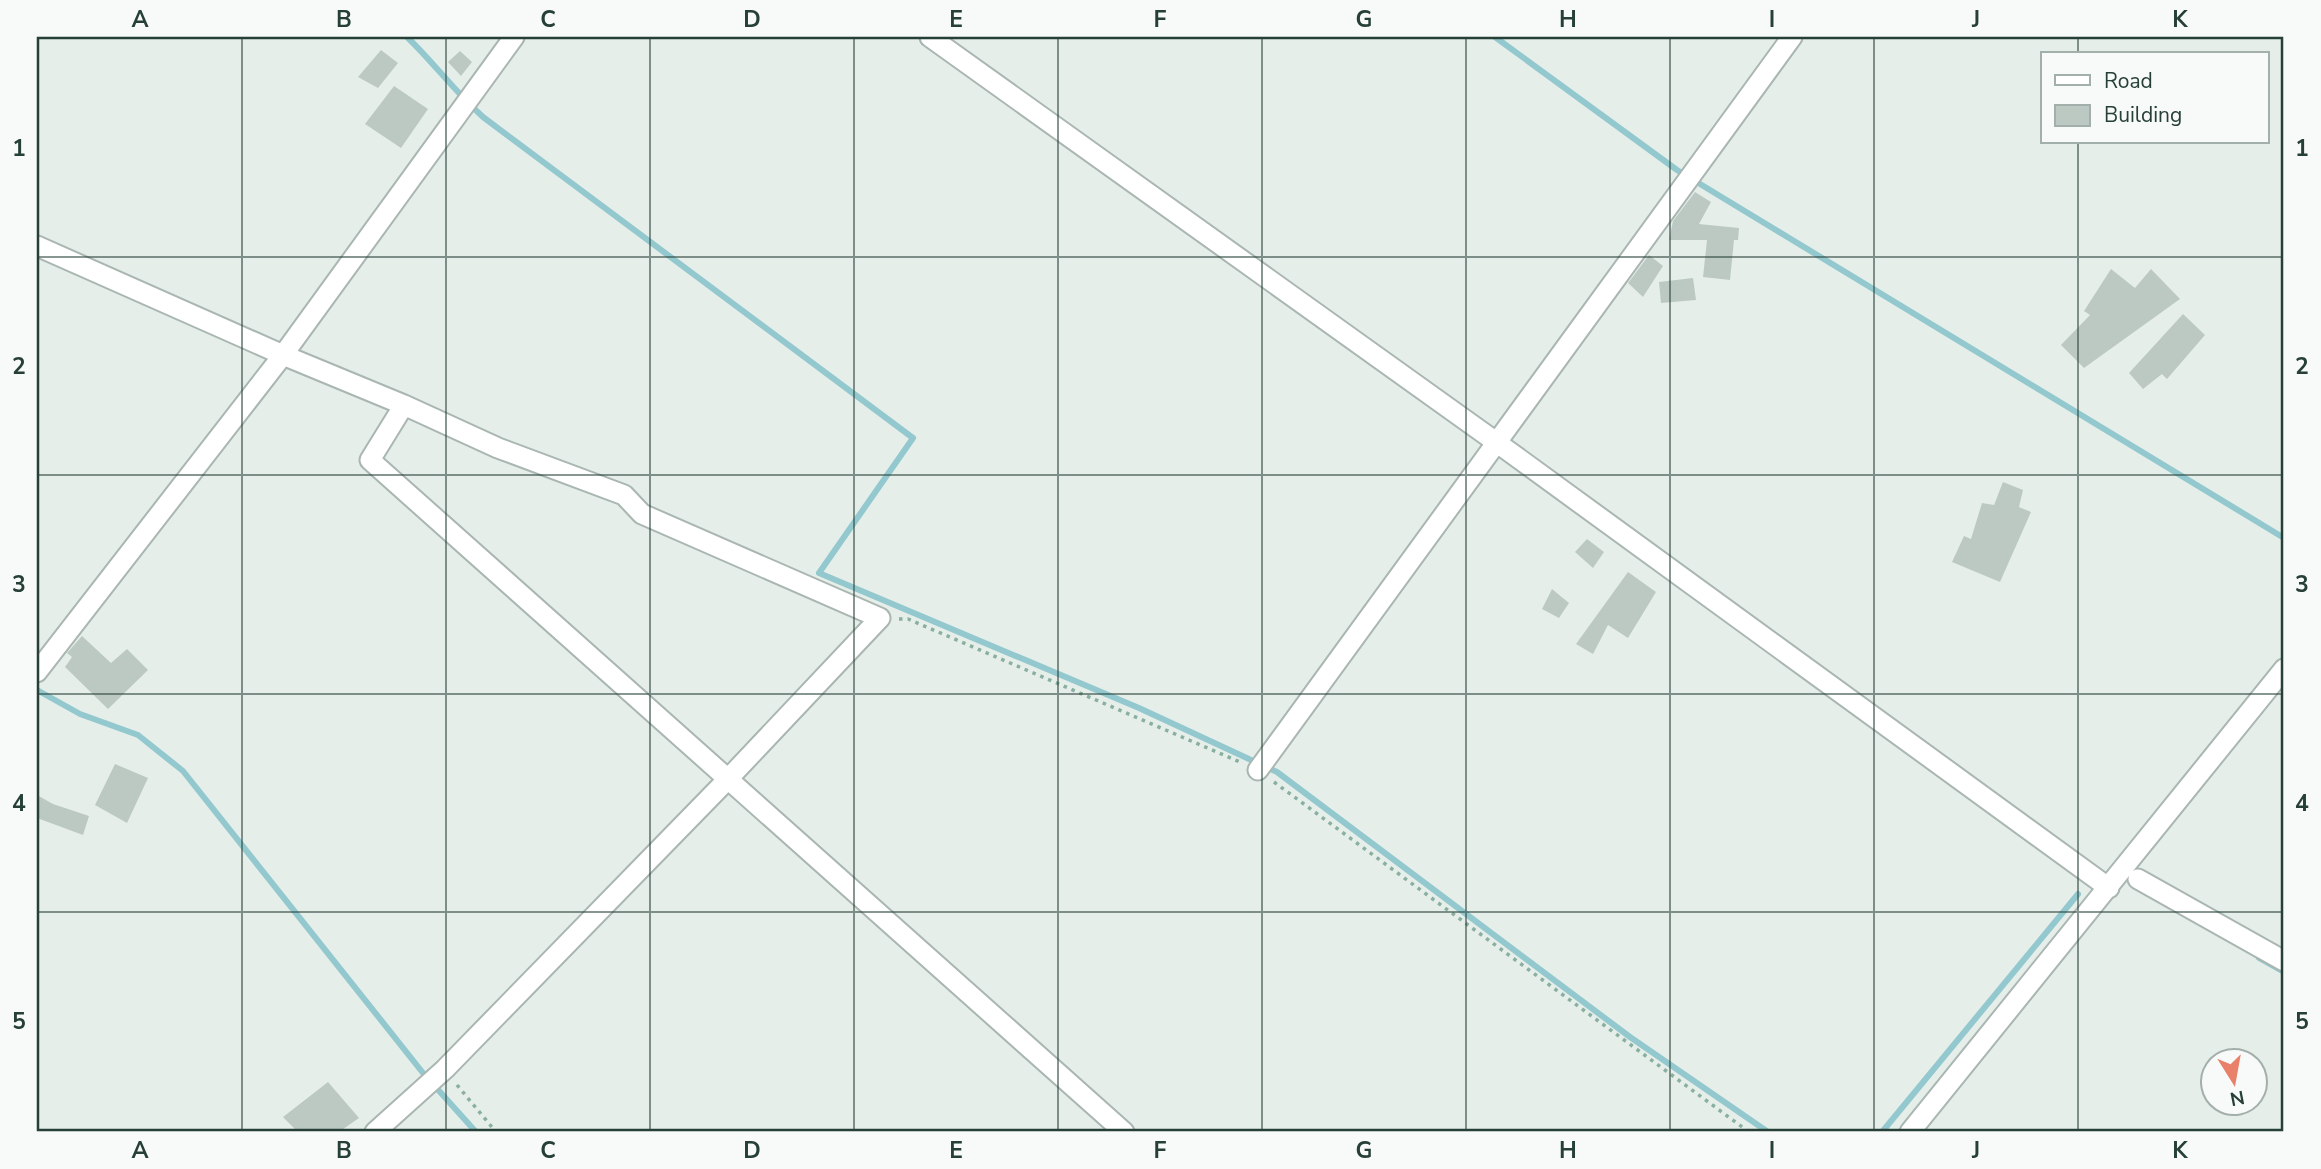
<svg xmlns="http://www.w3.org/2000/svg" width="2321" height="1169" viewBox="0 0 2321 1169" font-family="'Nunito Sans',sans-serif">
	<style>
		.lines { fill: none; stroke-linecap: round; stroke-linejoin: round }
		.stream { stroke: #93c9ce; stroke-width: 6 }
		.building { fill: #bcc9c3 }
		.street-casing { stroke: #a9b6b1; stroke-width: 23 }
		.path { stroke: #89afa1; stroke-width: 3.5; stroke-dasharray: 3.5 5; stroke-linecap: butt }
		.street { stroke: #fff; stroke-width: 19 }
		.grid { fill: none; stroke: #263f37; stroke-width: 2; stroke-opacity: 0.55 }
		.neatline { fill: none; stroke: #263f37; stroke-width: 2.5 }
		.grid-label { font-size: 23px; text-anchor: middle; font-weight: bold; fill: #263f37 }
	</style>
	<rect width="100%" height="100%" fill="#e6eeea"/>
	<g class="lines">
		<!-- stream -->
		<path class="stream" d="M407,37C434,63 455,92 483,117L913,438L819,573L1139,708L1277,772L1630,1037L1768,1132
			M1495,37L1677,170L2284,538
			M37,690L80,714L138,735L183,771L423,1073L476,1132
			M2259,958L2284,972
			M1882,1132L2078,894"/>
	</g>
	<!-- building -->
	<path class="building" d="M381,50L398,63L378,88L358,77Z
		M460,51L472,62L461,76L448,62Z
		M394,86L428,109L401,148L365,124Z
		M1695,192L1711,202L1699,224L1739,228L1738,240H1734L1730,280L1703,277L1707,240H1669L1673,221Z
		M1649,255L1663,266L1643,297L1628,283Z
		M2111,269L2135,288L2151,269L2180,299L2084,368L2061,345L2090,315L2084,311Z
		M1693,278L1696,300L1661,303L1659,282Z
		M2183,314L2205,335L2167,379L2162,374L2143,389L2129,373Z
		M2003,482L2023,490L2019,507L2031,512L2000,582L1952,562L1964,536L1971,539L1982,503L1994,505Z
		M1587,539L1604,552L1593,568L1575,552Z
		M1628,572L1656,592L1628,638L1608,625L1593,654L1576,644Z
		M1552,589L1569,603L1559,618L1542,609Z
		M82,636L111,663L127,649L148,670L108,709L65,667L72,657L67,653Z
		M115,764L148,778L127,823L95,805Z
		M37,795L53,804L89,816L83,835L37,818Z
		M328,1082L359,1118L339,1132H298L283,1117Z"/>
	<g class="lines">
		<!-- street casing -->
		<g class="street-casing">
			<path id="street" d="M930,37L1496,442L2109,888
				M37,246L283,355L404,405L498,448L624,495L642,514L880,618L727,780L445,1069L375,1132
				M404,405L370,460L1124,1132
				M37,672L283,355L514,37
				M1258,770L1792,37
				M2138,879L2284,961
				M1910,1132L2284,669"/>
		</g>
		<!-- path -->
		<path class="path" d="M899,619H908L1240,762
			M1274,782L1749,1132
			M457,1085L496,1132"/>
		<!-- street -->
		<use href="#street" class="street"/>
	</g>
	<!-- grid -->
	<path class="grid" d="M242,37V1132M446,37V1132M650,37V1132M854,37V1132M1058,37V1132M1262,37V1132M1466,37V1132M1670,37V1132M1874,37V1132M2078,37V54M2078,142V1132M37,257H2284M37,475H2284M37,694H2284M37,912H2284"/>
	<!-- border -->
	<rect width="2321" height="1169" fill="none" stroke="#f7faf8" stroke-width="77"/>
	<!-- legend -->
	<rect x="2041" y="52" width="228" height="91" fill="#f7faf8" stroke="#a3afab" stroke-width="2"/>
	<rect x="2055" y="75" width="35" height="10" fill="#ffffff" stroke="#a3afab" stroke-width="2"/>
	<text x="2104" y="88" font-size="21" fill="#263f37">Road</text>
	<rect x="2055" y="105" width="35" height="21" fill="#bcc9c3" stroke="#a3afab" stroke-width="2"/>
	<text x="2104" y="122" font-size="21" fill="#263f37">Building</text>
	<!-- north arrow -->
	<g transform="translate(2234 1082) rotate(169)"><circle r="33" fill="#f7faf8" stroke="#a3afab" stroke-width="2"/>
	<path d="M0-5L12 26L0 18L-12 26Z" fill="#e9806a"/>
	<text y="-10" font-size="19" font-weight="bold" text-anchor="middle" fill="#263f37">N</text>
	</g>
	<rect x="38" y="38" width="2244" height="1092" class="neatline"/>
	<g class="grid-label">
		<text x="140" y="27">A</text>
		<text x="344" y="27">B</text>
		<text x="548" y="27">C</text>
		<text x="752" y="27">D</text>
		<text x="956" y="27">E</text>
		<text x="1160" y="27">F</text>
		<text x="1364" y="27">G</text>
		<text x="1568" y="27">H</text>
		<text x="1772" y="27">I</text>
		<text x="1976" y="27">J</text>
		<text x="2180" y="27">K</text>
		<text x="19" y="156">1</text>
		<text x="2302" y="156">1</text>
		<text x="19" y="374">2</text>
		<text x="2302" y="374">2</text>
		<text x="19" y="592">3</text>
		<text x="2302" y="592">3</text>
		<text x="19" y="811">4</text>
		<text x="2302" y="811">4</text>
		<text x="19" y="1029">5</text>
		<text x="2302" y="1029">5</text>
		<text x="140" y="1158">A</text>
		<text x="344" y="1158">B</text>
		<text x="548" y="1158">C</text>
		<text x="752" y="1158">D</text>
		<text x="956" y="1158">E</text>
		<text x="1160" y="1158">F</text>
		<text x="1364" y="1158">G</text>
		<text x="1568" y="1158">H</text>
		<text x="1772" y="1158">I</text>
		<text x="1976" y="1158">J</text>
		<text x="2180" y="1158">K</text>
	</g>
</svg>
